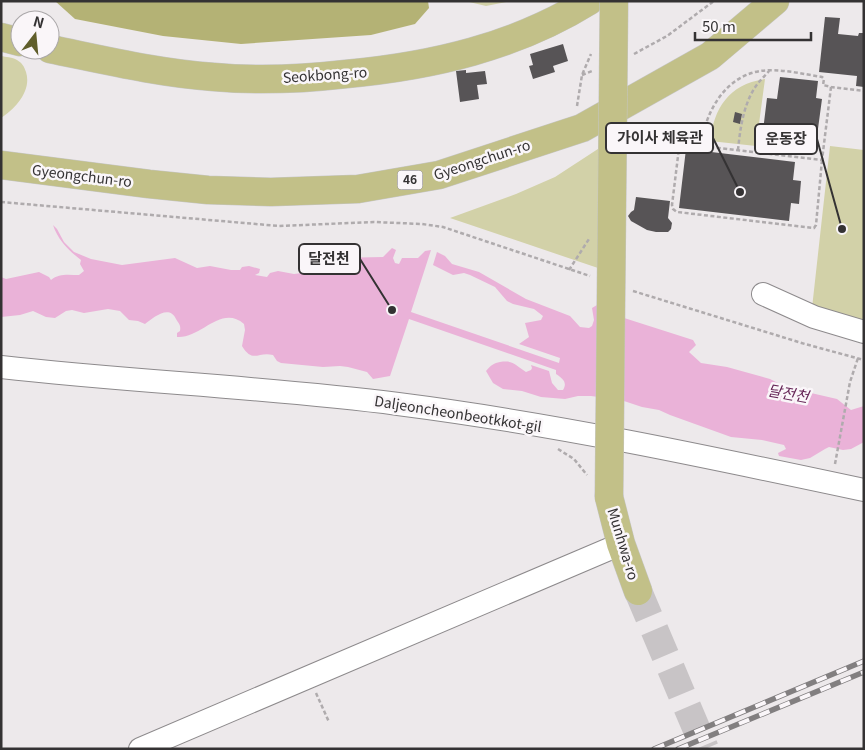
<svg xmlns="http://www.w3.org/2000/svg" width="865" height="750" viewBox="0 0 865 750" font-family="Georgia,'Noto Sans KR',serif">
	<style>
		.green { fill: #d2d1a8 }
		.forest { fill: #b4b275 }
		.water { fill: #eab2d8 }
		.building { fill: #575456 }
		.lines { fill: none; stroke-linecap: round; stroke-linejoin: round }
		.major-tunnel { stroke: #c8c4c6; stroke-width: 28; stroke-dasharray: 28 14; stroke-linecap: butt }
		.minor-casing { stroke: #8d8a8c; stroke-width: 24 }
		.major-casing { stroke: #c6c6c6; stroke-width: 29 }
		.path { stroke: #afabad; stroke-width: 2.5; stroke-dasharray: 4 2.5; stroke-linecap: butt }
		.minor { stroke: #fff; stroke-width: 22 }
		.major { stroke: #c2c088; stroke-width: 28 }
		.rail-casing { stroke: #827f80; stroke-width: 5.5 }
		.rail { stroke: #faf6f9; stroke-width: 4; stroke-dasharray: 11; stroke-linecap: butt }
		.major-bridge-casing { stroke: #c6c6c6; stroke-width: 29; stroke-linecap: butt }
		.major-bridge { stroke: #c2c088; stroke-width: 28 }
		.labels { text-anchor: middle; stroke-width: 5; stroke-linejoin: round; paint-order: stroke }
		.shield { fill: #faf6f9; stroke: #6f6d6e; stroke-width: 1 }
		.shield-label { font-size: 12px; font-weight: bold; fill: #343233 }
		.street-label { font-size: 14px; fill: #343233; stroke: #faf6f9 }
		.water-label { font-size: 15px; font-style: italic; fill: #652556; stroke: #faf6f9 }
		.leader { fill: none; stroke: #343233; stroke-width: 2 }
		.callout-dot { fill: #343233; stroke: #faf6f9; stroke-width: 2 }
		.callout { fill: #faf6f9; stroke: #343233; stroke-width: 2 }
		.callout-label { font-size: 15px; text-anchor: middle; font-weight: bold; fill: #343233 }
	</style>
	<rect width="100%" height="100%" fill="#ede9eb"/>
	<!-- green -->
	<path class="green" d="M465,1H511L486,6Z
		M1,56C6,57 12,57 17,60C22,63 24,66 26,72C32,91 15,109 1,118Z
		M765,79L756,146L710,141C714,108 729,84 765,79Z
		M830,146L864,150V323L812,308Z
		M601,147L598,268L450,218L516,194L555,177Z"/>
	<!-- forest -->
	<path class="forest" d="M55,1H428L429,8L415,24L371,35L241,44L163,36L75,19Z"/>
	<!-- water -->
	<path class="water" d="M53,225L57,229L64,242L74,252L91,259L122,265L175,258L197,268L210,266L231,270H240L242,267L249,266L260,269L259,273L255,275L267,277L270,273L278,271L294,274L311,272L336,258L383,257L392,248L396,250L393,258L395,263L399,264L402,258H418L425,251L431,250L411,312L559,363L560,358L519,344L529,337L525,323L541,320L543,316L534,309L513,304L507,301L495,287L470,275L464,273L453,275L433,265L437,252L445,256L452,264L479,272L526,299L570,316L580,327L589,328L592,326L594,320L592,308L597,305L621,317L693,340L696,345L689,352L701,363L727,367L770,379L784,386L792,394L795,395L805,389L811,393L837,399L851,410L864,406V442L851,449L843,450L829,447L825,449L810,458L801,460L779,456L778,453L786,449L784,445L762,440L731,437L670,415L659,410L642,407L621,400L591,396H578L565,399L541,397L522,391L503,389L493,383L486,371C491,365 494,363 500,362C514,360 515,365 526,372L531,370L532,368L531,365L549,371L552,383L558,390H563C568,382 562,378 556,374V370L409,319L390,376L373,379L367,372L348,367L340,366L323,367L281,363L277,361L273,355C258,351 253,364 242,346L245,330L244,324C221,304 201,339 177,337V333L180,331C181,325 179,324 176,319C169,304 153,318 145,324L138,321L129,320L120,311L108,309L84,313L72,310L66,311L55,318L46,317L33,311L20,315L1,317V277L6,279L39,272L49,277L51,280C59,273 69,275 79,275L84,271L80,264L81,260C68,250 58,240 53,225Z"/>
	<!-- building -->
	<path class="building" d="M825,17L840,18L838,34L858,36L859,33H864V87L856,86L857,76L819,72Z
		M563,44L568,61L553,66L555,72L533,79L529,66L533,65L530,54Z
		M466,70V73L485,71L487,84L477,85L479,99L460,102L456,71Z
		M780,77L818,81L816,98L822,99L817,136L807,135L805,145L796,144V140L790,139L789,151L761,147L767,98L777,99Z
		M735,112L742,114L740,124L733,122Z
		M686,149L795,162L793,180L801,181L799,204L791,203L789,221L679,208Z
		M636,197L670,201L668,218L672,223L671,229L668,232H656L647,230L631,221L628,216L631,212L634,210Z"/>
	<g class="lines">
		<!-- major-tunnel -->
		<path class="major-tunnel" d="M638,591L705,749"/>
		<!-- minor casing -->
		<g class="minor-casing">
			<path id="minor" d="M763,294L814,317L864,332
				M1,367C133,382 266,387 398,404C555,424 709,457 864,490
				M140,749L621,544"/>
		</g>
		<!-- major casing -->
		<g class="major-casing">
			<path id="major" d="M1,37L20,42
				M50,49C104,60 158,73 214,77C258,81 302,79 346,74C432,66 515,47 589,1
				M1,165L149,184L208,190L271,192L358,189L439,175L582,128L710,56L775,1
				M609,497L621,544L638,591"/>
		</g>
		<!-- path -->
		<path class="path" d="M634,54L667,36L714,1
			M582,75L592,71
			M831,87L822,160L701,146C705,113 724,77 760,71C778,68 803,74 822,77L824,79L823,85L831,87L864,91
			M577,106L582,75L591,54
			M701,146L685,144L679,148L672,205L673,209L677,212L814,228L816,225L822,160
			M738,150C740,130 743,107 754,89C758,82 764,77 769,71
			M1,202L279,226L374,222L422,224L443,227L590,276
			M569,270L589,239
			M633,291L805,344L864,360
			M558,449L574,459L587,475
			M835,464L850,382L858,358
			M316,693L329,722"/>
		<!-- minor -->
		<use href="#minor" class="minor"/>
		<!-- major -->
		<use href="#major" class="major"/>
		<!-- rail casing -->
		<g class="rail-casing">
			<path id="rail" d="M654,749L864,661
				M678,749L864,672"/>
		</g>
		<!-- rail -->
		<use href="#rail" class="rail"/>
		<!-- major-bridge casing -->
		<g class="major-bridge-casing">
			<path id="major-bridge" d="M609,497L614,1"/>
		</g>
		<!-- major-bridge -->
		<use href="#major-bridge" class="major-bridge"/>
	</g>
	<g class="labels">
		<!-- shield labels -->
		<rect class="shield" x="397.5" y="170.5" width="25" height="19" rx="4"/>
		<g class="shield-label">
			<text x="410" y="184">46</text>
		</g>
		<!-- street labels -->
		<g class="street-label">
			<text transform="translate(325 75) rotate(-4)" y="5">Seokbong-ro</text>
			<text transform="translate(482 160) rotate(-18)" y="5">Gyeongchun-ro</text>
			<text transform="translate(82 176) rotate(7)" y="5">Gyeongchun-ro</text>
			<text transform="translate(458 414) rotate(9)" y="5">Daljeoncheonbeotkkot-gil</text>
			<text transform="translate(623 544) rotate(73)" y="5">Munhwa-ro</text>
		</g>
		<!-- water labels -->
		<g class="water-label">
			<text transform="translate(788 394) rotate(10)" y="5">달전천</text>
		</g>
	</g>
	<!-- callouts -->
	<path class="leader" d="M740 192L713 138M842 229L817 139M392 310L360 259"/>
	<g class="callout-dot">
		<circle cx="740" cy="192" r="5"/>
		<circle cx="842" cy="229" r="5"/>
		<circle cx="392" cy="310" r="5"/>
	</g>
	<g class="callout">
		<rect x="606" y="123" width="107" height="30" rx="5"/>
		<rect x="755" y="124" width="62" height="30" rx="5"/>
		<rect x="299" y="244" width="61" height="30" rx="5"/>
	</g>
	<g class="callout-label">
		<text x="660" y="143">가이사 체육관</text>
		<text x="786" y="144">운동장</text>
		<text x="329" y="264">달전천</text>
	</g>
	<!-- border -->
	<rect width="865" height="750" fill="none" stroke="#343233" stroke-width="5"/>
	<!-- north arrow -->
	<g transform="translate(35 35) rotate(16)"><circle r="24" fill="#faf6f9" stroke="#aba8aa"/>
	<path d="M0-4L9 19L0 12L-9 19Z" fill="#605e2b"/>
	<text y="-8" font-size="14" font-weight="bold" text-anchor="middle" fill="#343233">N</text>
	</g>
	<!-- scale -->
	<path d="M695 32v8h116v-8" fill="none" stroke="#343233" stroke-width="2.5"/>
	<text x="702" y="32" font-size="15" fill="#343233" stroke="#faf6f9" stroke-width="4" paint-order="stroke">50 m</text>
</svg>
